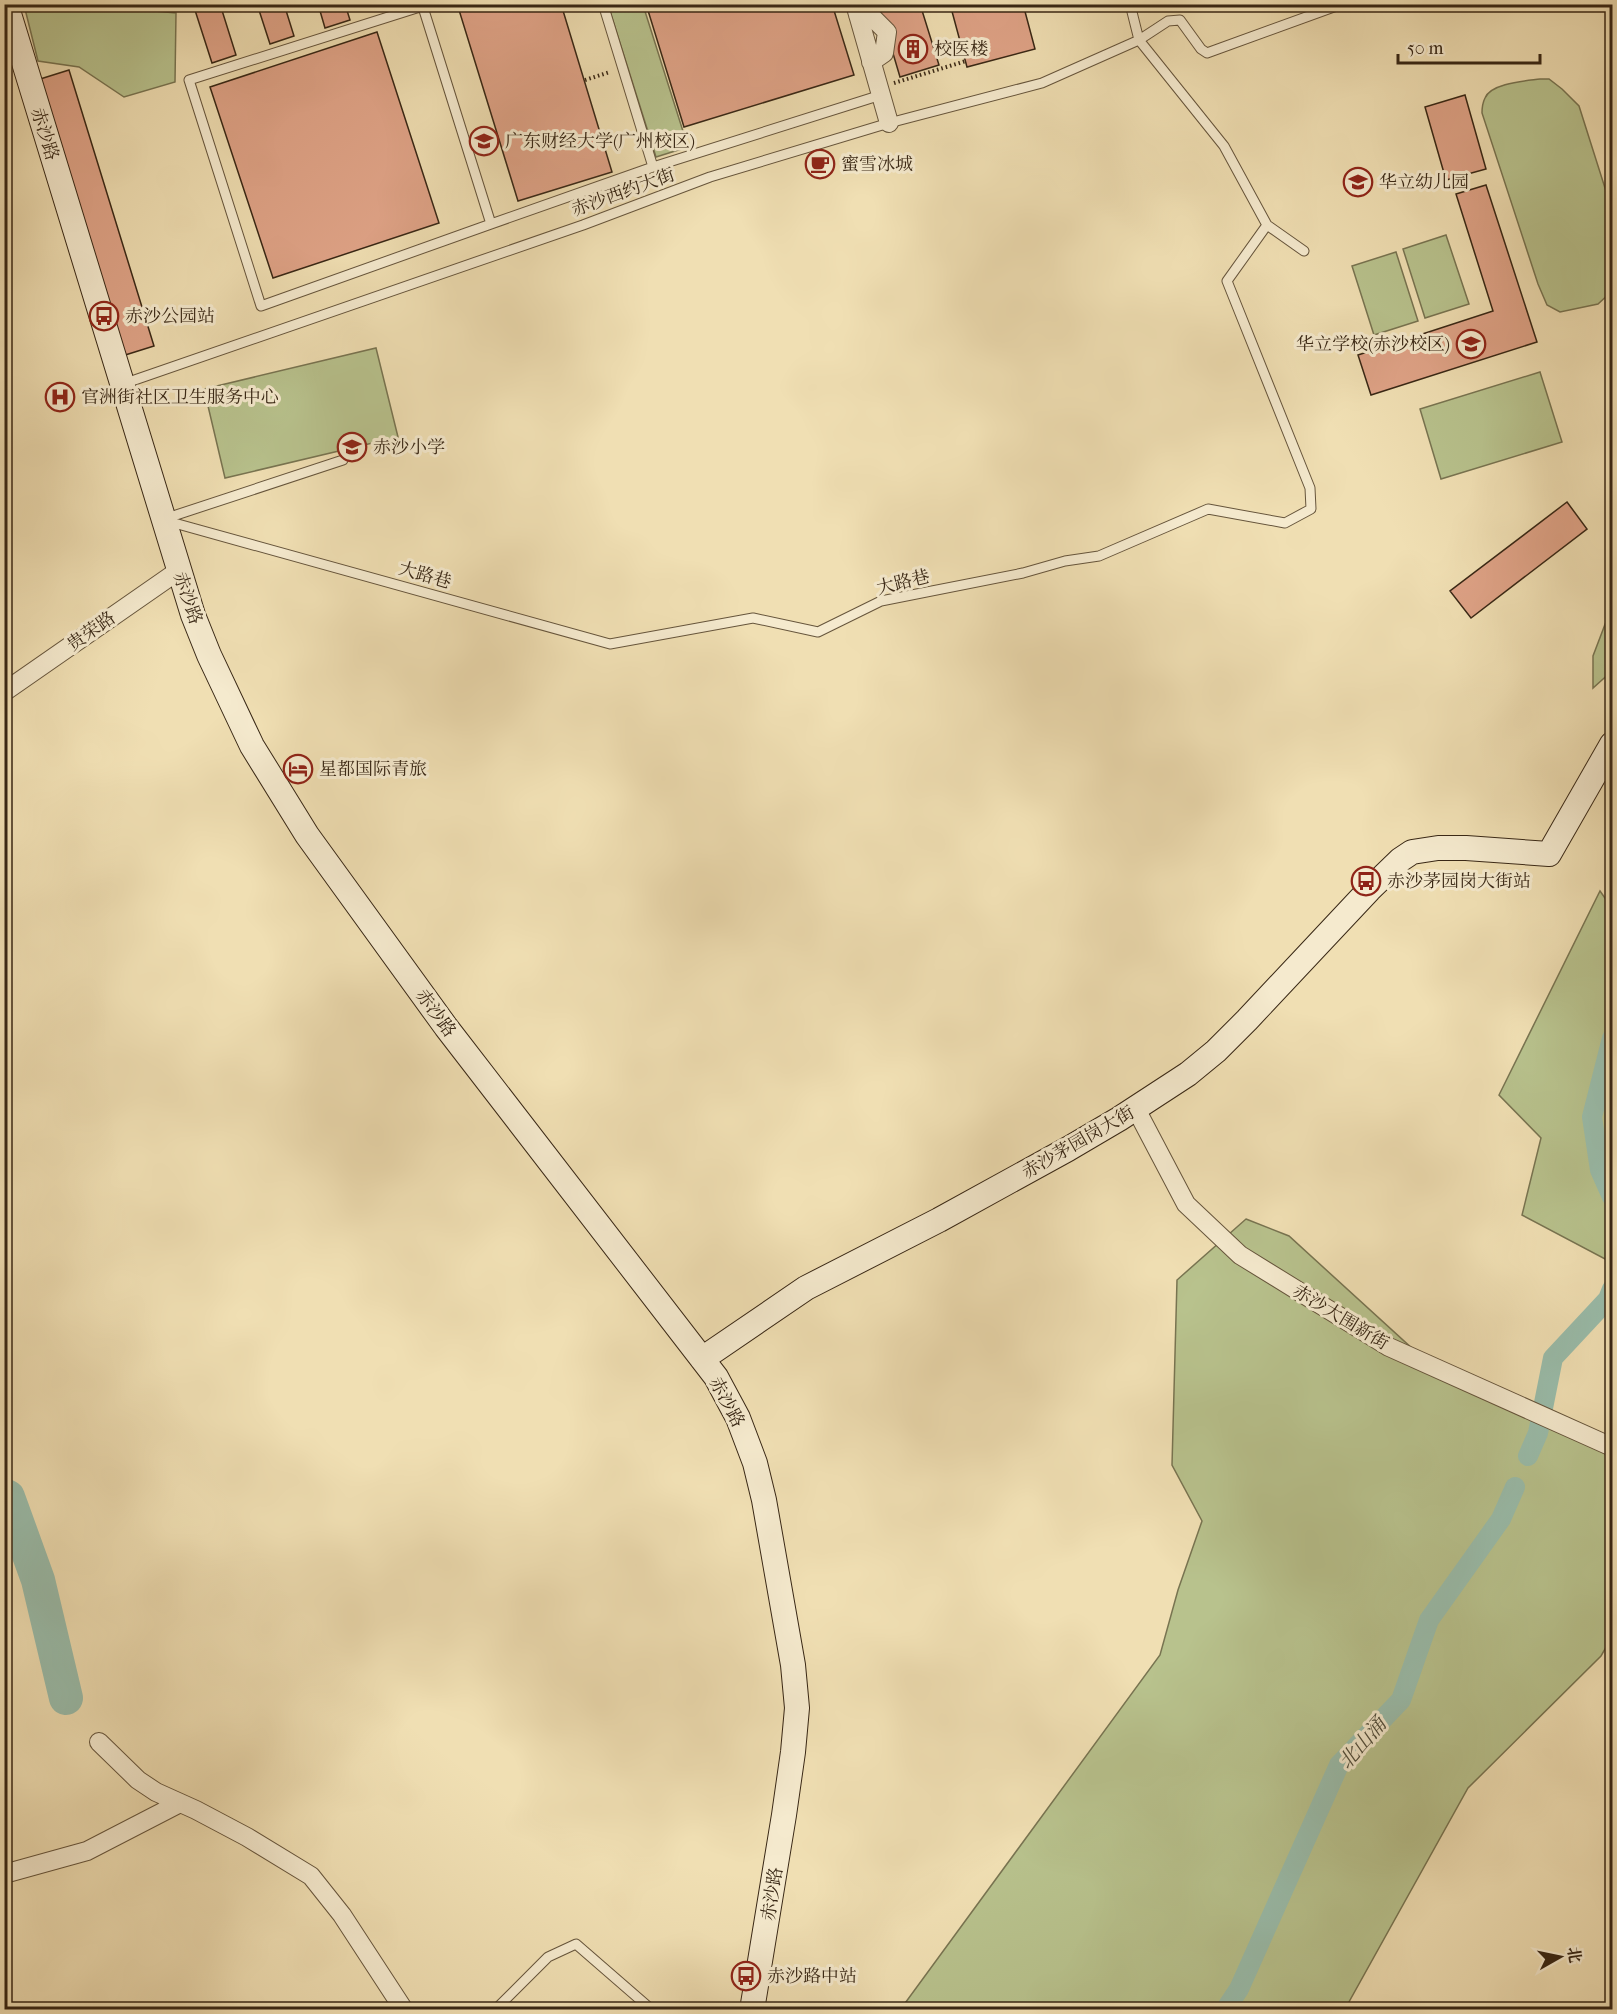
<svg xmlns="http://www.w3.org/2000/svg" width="1617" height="2014" viewBox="0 0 1617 2014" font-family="'IM FELL French Canon','Noto Serif SC',serif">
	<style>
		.green { fill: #b8c28d; stroke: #787451; stroke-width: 1.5 }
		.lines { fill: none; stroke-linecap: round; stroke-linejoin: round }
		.canal { stroke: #9abdab; stroke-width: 20 }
		.river { stroke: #9abdab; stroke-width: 34 }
		.building { fill: #dfa387; stroke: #382715; stroke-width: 1.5 }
		.lane-casing { stroke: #66553c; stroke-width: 11 }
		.street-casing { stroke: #66553c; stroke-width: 20 }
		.secondary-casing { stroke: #382715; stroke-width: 26 }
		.path { stroke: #382715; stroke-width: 4; stroke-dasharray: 1.5 3; stroke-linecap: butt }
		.lane { stroke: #f5eace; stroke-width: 9 }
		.street { stroke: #f5eace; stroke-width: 18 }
		.secondary { stroke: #f5eace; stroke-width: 24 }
		.labels { text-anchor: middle; stroke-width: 6; stroke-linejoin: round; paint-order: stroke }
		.poi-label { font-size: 18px; fill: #382715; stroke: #f5eace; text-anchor: start }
		.street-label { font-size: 18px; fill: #382715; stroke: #f5eace }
		.water-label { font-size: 20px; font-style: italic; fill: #504c3a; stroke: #f5eace }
	</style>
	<rect width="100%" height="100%" fill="#f0dfb3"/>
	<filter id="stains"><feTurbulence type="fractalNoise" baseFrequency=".00333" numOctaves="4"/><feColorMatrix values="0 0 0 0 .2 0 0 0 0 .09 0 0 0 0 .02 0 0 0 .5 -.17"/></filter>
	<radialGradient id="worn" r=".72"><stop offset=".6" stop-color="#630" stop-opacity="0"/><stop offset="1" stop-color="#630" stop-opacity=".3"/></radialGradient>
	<!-- green -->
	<path class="green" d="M24,5H114V7L176,13L175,82L124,97L79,67L38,61Z
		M608,5H643L688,147L656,157Z
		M1540,79H1549L1562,89L1579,106L1612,210V291L1598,304L1560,312L1547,305L1538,284L1482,113C1482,108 1483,102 1485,98C1491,83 1526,81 1540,79Z
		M1446,235L1469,304L1425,318L1403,249Z
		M1396,252L1418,321L1374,335L1352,266Z
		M376,348L398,437L225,478L204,389Z
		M1540,372L1562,442L1441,479L1420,409Z
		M1612,606V671L1593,688V656Z
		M1600,891L1612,908V1274L1609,1261L1522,1215L1541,1138L1499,1095Z
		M1246,1219L1289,1236L1448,1381L1612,1456V1637L1601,1656L1468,1788L1345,2009L900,2010L1160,1655L1178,1590L1202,1521L1172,1465L1177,1280Z"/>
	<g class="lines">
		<!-- canal -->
		<path class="canal" d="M1612,1038L1592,1117L1600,1170L1612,1197
			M1528,1456L1538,1433L1553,1358L1608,1299L1612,1289
			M1225,2010L1239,1989L1339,1765L1401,1700L1429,1620L1501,1519L1515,1487"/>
		<!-- river -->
		<path class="river" d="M4,1495L8,1497L38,1580L66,1698"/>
	</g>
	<!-- building -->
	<path class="building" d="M193,4H220L236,55L212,63Z
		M257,4H284L294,36L270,44Z
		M318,4H345L350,20L325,28Z
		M475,4H561L612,172L518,201L459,10Z
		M646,4H832L854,75L684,127Z
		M884,4H920L939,65L900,77L879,6Z
		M950,4H1023L1035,49L967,67Z
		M377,32L439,223L273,278L210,87Z
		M69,70L154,346L122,356L37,80Z
		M1465,95L1486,169L1446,180L1425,107Z
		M1486,185L1537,342L1371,395L1358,355L1493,311L1456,194Z
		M1567,502L1587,529L1471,618L1450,591Z"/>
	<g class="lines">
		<!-- lane casing -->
		<g class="lane-casing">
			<path id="lane" d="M422,4L491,224L653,167
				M603,4L653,167L881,95
				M1130,4L1139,40L1224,146L1267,225L1304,251
				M423,6L189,80L261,306L491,224
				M123,384L583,225L710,177L889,123L1042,83L1139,40L1168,21L1180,20L1201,49L1207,53L1342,4
				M164,519L343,460
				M167,521L610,644L753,618L818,632L881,601L1023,573L1065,561L1099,556L1208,509L1285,523L1311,509L1310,488L1227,281L1267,225
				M495,2010L548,1957L576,1944L652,2010"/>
		</g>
		<!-- street casing -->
		<g class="street-casing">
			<path id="street" d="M855,4L889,123
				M858,15L872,17L887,32L884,53L871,62
				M4,692L178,571
				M1136,1109L1186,1204L1240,1255L1389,1347L1612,1447
				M99,1742L138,1780L156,1792L196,1810L247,1837L311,1876L342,1915L404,2010
				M4,1874L87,1851L180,1803"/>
		</g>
		<!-- secondary casing -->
		<g class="secondary-casing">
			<path id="secondary" d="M6,4L193,615L209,655L252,746L307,835L446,1027L716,1377L738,1418L755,1463L764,1500L793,1665L797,1708L793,1752L784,1815L752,2010
				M702,1359L806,1288L939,1220L1068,1149L1119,1119L1188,1074L1216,1051L1247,1020L1369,890L1400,860L1412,852L1438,848H1466L1549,854L1612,744"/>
		</g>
		<!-- path -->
		<path class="path" d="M585,80L610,72
			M894,83L966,61"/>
		<!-- lane -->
		<use href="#lane" class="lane"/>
		<!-- street -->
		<use href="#street" class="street"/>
		<!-- secondary -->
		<use href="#secondary" class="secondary"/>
	</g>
	<!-- icons -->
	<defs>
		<g id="building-ring" transform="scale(1.5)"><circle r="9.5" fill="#f5eace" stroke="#8f2418" stroke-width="1.5"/><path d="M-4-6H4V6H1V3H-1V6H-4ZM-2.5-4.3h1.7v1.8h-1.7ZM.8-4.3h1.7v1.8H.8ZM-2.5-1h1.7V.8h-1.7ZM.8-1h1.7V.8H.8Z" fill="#8f2418"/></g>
		<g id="university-ring" transform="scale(1.5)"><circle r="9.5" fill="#f5eace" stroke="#8f2418" stroke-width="1.5"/><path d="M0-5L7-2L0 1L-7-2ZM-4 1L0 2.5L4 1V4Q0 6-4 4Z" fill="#8f2418"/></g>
		<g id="cafe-ring" transform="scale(1.5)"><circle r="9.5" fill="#f5eace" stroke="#8f2418" stroke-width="1.5"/><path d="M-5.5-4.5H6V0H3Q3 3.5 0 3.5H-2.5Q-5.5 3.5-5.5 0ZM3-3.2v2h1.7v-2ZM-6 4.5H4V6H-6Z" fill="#8f2418"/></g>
		<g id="school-ring" transform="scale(1.5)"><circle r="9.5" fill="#f5eace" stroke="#8f2418" stroke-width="1.5"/><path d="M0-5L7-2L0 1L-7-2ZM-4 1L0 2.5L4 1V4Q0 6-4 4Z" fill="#8f2418"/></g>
		<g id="bus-ring" transform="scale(1.5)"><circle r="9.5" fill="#f5eace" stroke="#8f2418" stroke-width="1.5"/><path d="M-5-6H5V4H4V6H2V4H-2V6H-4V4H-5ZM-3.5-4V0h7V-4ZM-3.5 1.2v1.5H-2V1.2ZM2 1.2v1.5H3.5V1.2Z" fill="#8f2418"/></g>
		<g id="hospital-ring" transform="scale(1.5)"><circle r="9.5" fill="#f5eace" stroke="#8f2418" stroke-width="1.5"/><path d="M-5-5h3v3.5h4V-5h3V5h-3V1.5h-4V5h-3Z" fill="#8f2418"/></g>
		<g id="hotel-ring" transform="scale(1.5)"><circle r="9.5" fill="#f5eace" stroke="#8f2418" stroke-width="1.5"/><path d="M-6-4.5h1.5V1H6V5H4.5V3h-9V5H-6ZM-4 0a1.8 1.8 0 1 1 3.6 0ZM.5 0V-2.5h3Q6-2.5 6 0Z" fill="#8f2418"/></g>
	</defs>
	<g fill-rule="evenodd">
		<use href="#building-ring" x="913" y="49"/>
		<use href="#university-ring" x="484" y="141"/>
		<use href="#cafe-ring" x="820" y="164"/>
		<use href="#school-ring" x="1358" y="182"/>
		<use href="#bus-ring" x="104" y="316"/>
		<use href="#school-ring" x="1471" y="344"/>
		<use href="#hospital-ring" x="60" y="397"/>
		<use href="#school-ring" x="352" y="447"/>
		<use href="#hotel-ring" x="298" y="769"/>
		<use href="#bus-ring" x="1366" y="881"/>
		<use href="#bus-ring" x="746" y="1976"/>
	</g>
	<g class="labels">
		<!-- poi labels -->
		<g class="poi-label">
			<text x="934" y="55">校医楼</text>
			<text x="505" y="147">广东财经大学(广州校区)</text>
			<text x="841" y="170">蜜雪冰城</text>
			<text x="1379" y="188">华立幼儿园</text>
			<text x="125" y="322">赤沙公园站</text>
			<text x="1450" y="350" text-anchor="end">华立学校(赤沙校区)</text>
			<text x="81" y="403">官洲街社区卫生服务中心</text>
			<text x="373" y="453">赤沙小学</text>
			<text x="319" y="775">星都国际青旅</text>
			<text x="1387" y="887">赤沙茅园岗大街站</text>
			<text x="767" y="1982">赤沙路中站</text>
		</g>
		<!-- street labels -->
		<g class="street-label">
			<text transform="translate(45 134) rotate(73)" y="6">赤沙路</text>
			<text transform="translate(623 192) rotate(-20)" y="6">赤沙西约大街</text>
			<text transform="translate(425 575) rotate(16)" y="6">大路巷</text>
			<text transform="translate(903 582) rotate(-14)" y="6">大路巷</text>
			<text transform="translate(188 598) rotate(71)" y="6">赤沙路</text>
			<text transform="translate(91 631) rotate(-35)" y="6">贵荣路</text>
			<text transform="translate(436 1013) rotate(54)" y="6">赤沙路</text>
			<text transform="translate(1078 1142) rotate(-30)" y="6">赤沙茅园岗大街</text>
			<text transform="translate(1341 1317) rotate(31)" y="6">赤沙大围新街</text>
			<text transform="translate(727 1402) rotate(62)" y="6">赤沙路</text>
			<text transform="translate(772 1894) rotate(-81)" y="6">赤沙路</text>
		</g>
		<!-- water labels -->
		<g class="water-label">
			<text transform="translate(1362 1743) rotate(-49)" y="7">北山涌</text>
		</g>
	</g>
	<!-- margin -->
	<rect width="1617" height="2014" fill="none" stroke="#f0dfb3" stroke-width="24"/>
	<rect x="6" y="6" width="1605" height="2002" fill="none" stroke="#382715" stroke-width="3"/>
	<rect x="12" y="12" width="1593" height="1990" fill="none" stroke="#382715" stroke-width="1.5"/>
	<!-- north arrow -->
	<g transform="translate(1560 1957) rotate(81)" stroke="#f5eace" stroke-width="4.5" paint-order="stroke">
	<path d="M0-4.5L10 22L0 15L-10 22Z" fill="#382715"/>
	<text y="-9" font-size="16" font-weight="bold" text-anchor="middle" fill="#382715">北</text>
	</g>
	<!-- scale -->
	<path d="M1398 54v9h142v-9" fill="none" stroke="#382715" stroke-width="3"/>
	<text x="1407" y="54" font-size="18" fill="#382715" stroke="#f5eace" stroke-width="4.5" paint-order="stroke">50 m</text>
	<rect width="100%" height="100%" filter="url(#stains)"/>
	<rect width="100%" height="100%" fill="url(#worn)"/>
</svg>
